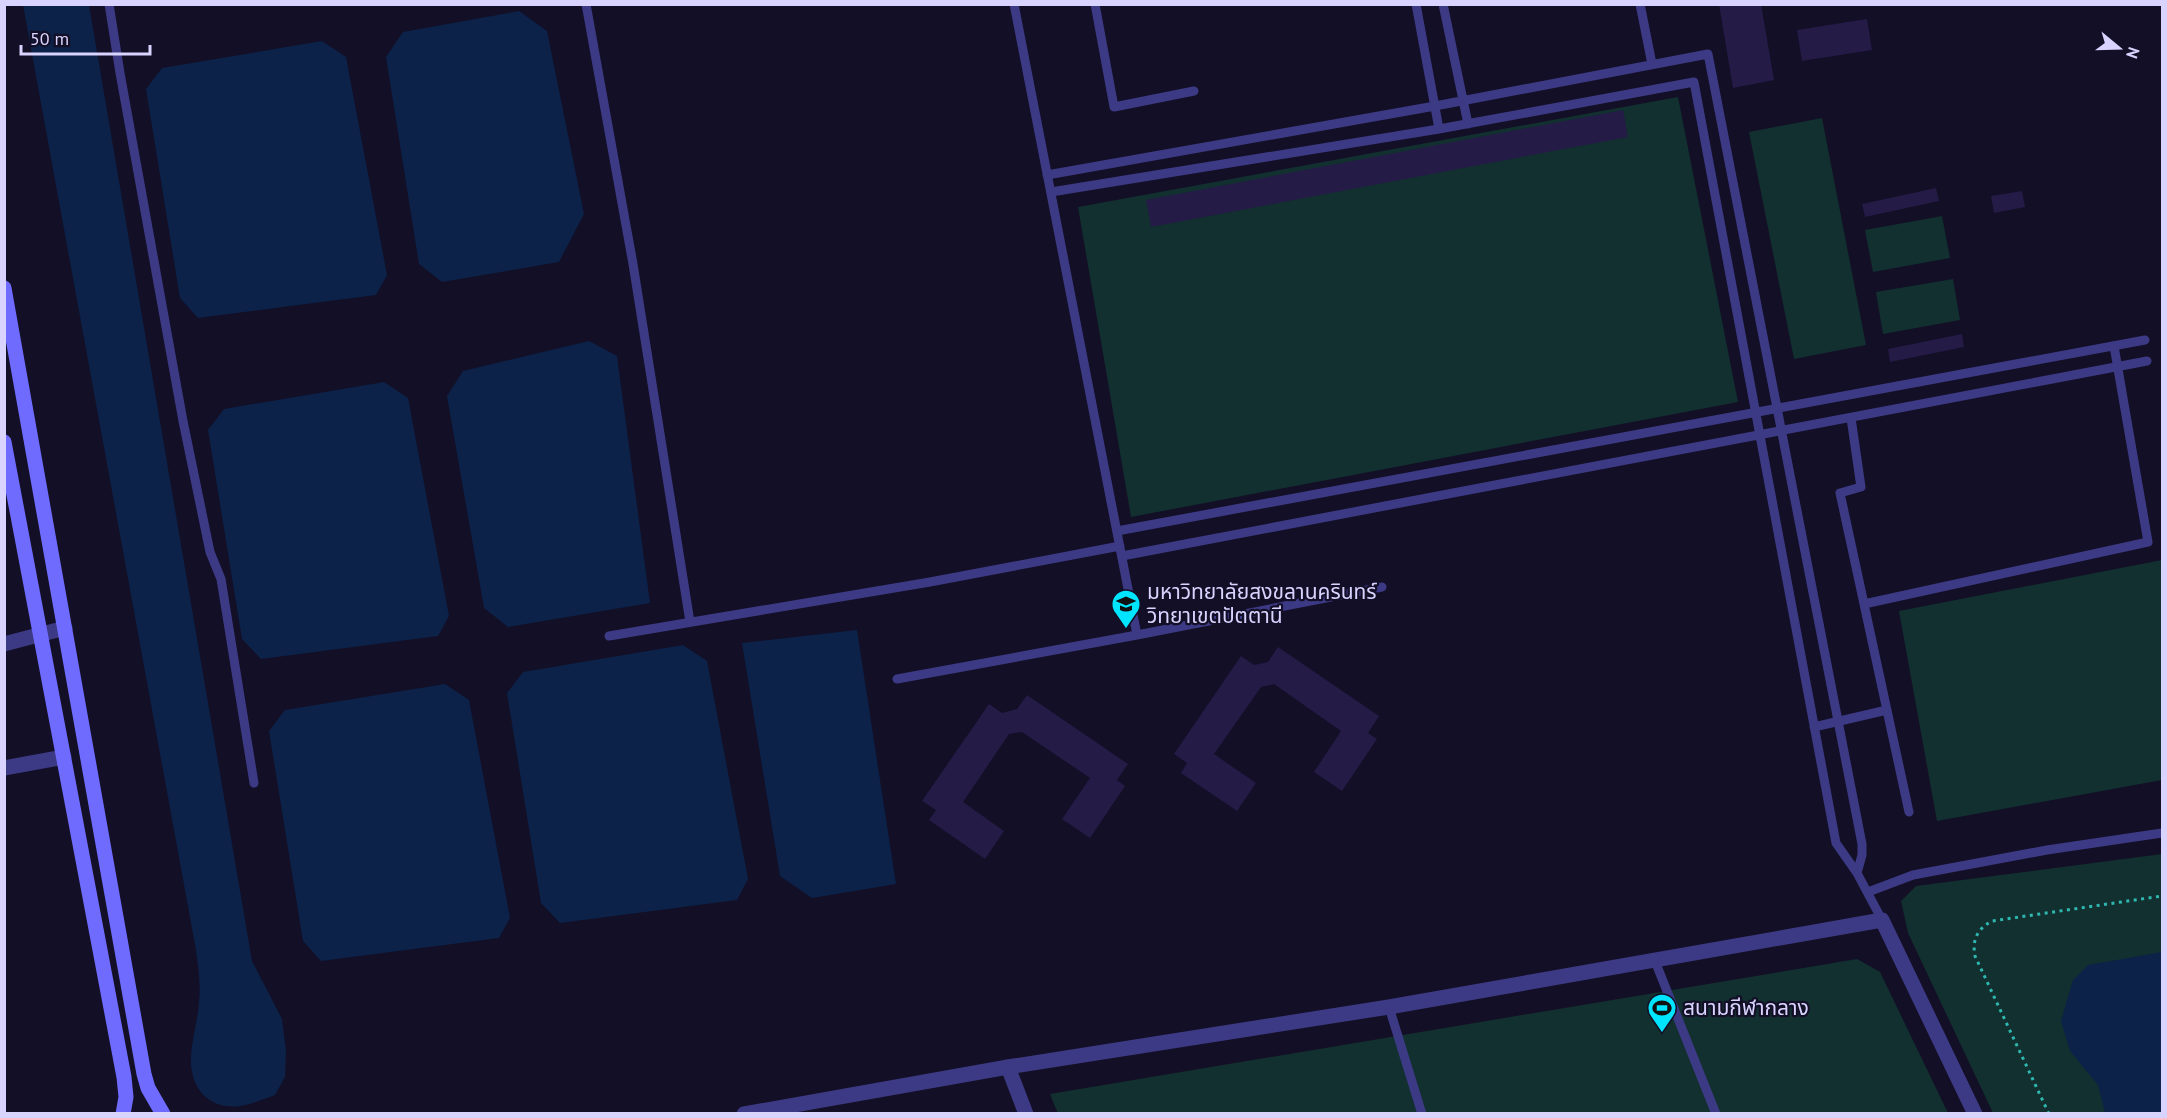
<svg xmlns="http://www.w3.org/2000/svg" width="2167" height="1118" viewBox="0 0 2167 1118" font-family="'PT Sans','Noto Sans Thai',sans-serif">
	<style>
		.green { fill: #12302f }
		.water { fill: #0c2248 }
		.building { fill: #241b47 }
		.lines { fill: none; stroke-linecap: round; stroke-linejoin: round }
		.path { stroke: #2fb8b0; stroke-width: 3; stroke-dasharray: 3 4.5; stroke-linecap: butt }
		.service { stroke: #3d3a85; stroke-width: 9 }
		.minor { stroke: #3d3a85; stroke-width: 15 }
		.tertiary { stroke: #3d3a85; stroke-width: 15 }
		.secondary { stroke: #6f6bff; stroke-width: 15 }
		.labels { text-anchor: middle; stroke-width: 4.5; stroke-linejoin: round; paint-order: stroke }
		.poi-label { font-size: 21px; fill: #d9d4ff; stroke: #130f26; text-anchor: start }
	</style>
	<rect width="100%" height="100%" fill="#130f26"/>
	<!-- green -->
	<path class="green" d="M1678,97L1738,402L1131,517L1078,207Z
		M1822,118L1866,345L1794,359L1749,132Z
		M1942,216L1950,258L1873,272L1865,230Z
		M1953,279L1960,320L1883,334L1876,292Z
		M2162,560V780L1937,821L1899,611Z
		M2162,854V1113H1993L1908,933L1901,901L1916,886Z
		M1857,959L1880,972L1948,1113L1058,1114L1050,1094Z"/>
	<!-- water -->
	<path class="water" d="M23,5H89L252,961L282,1019L286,1051L285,1077L275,1095C264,1099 252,1104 240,1106C212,1110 193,1092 191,1065C190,1044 198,1022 199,1001C201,984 198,967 196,950Z
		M519,11L547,31L584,214L559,262L442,282L419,264L386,57L403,32Z
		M322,41L346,57L387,275L376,295L198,318L180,298L146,89L162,68Z
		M589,341L617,356L650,603L508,627L484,608L447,396L463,371Z
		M384,382L408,398L449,616L438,636L261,659L242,639L208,430L224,409Z
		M857,630L896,884L812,898L780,876L742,643Z
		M683,645L707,661L748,879L737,900L560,923L541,903L507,693L523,672Z
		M445,684L469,700L510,918L499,938L321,961L303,941L269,731L285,710Z
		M2162,952V1113H2105L2098,1085L2070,1051L2061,1021L2073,980L2088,965Z"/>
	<!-- building -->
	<path class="building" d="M1719,4H1761L1774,80L1733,88Z
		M1867,19L1872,50L1802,61L1797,30Z
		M1623,110L1628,137L1151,227L1146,200Z
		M1936,188L1939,201L1865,217L1862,204Z
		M2022,191L2025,207L1994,213L1991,196Z
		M1962,334L1964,347L1890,362L1888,349Z
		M1278,647L1379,716L1368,733L1377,739L1342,791L1314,772L1341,731L1274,684L1261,687L1214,754L1256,783L1237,811L1181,773L1187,763L1174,754L1241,656L1254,665L1268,662Z
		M1027,695L1128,764L1117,780L1125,786L1090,838L1062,819L1090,778L1022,732L1009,734L963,802L1004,831L985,859L929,820L936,810L922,801L989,704L1002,713L1017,709Z"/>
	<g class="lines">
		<!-- path -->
		<path class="path" d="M2049,1114L1975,956C1972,940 1977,929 1992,921L2162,896"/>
		<!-- service -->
		<path class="service" d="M109,4L120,73L183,421L210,552L221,579L254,783
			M586,4L633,264L690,622
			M1014,4L1137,635
			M1095,4L1114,107L1194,91
			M1416,4L1439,129
			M1443,4L1468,124
			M1640,4L1652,64
			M1047,175L1435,106L1708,54L1862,844V855L1857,873
			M1051,192L1439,129L1694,82L1836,843L1857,873L1882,920
			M1851,418L1861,487L1840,493L1909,812
			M1117,531L2145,340
			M1122,556L2147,361
			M1864,604L2148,542L2114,346
			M609,636L930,582L1120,546
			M897,679L1137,635L1382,587
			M1814,727L1887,710
			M1868,892L1913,875L2047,850L2162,833
			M1655,961L1716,1114
			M1389,1007L1422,1114"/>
		<!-- minor -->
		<path class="minor" d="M4,644L65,628
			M4,768L64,757
			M1008,1067L1026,1114"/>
		<!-- tertiary -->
		<path class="tertiary" d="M744,1114L1008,1067L1389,1007L1882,920L1975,1114"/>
		<!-- secondary -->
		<path class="secondary" d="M4,288L144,1074L148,1088L163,1114
			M4,442L124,1077L126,1097L123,1114"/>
	</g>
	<!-- icons -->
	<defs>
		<g id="university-pin" transform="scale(1.5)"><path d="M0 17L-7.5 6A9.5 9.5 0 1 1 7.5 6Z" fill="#00e5ff" stroke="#130f26"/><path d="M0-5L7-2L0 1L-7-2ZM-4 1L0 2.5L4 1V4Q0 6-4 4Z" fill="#111"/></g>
		<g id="stadium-pin" transform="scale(1.5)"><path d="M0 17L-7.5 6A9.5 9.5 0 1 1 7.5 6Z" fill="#00e5ff" stroke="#130f26"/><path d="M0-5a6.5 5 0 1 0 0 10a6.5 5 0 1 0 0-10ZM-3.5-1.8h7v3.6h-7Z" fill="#111"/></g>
	</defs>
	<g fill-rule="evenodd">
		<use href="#university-pin" x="1126" y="604"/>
		<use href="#stadium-pin" x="1662" y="1008"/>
	</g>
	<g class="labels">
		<!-- poi labels -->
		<g class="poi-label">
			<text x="1147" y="599">มหาวิทยาลัยสงขลานครินทร์<tspan x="1147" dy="24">วิทยาเขตปัตตานี</tspan></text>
			<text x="1683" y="1015">สนามกีฬากลาง</text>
		</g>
	</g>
	<!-- border -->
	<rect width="2167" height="1118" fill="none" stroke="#d9d4ff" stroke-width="12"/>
	<!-- north arrow -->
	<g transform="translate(2119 48) rotate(109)" stroke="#130f26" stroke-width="4.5" paint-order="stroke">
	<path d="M0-4.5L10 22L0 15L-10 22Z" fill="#d9d4ff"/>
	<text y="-9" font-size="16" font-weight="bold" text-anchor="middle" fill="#d9d4ff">N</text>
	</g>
	<!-- scale -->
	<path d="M21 45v9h129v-9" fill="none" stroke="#d9d4ff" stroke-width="3"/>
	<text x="30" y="45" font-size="18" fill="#d9d4ff" stroke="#130f26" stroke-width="4.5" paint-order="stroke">50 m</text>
</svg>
